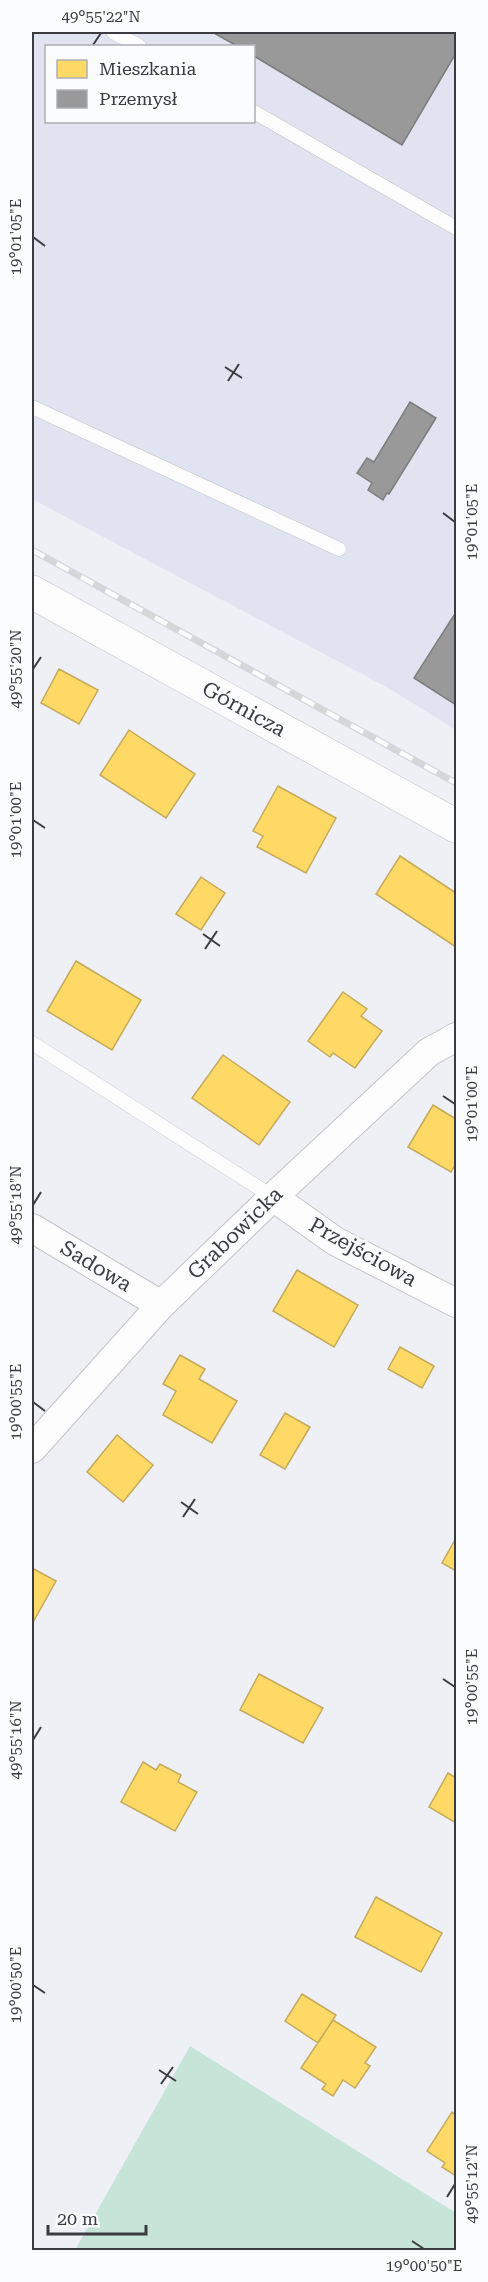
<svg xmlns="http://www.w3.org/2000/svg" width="488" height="2282" viewBox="0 0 488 2282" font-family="'Roboto Serif',serif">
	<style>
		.built { fill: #e1e3f0; fill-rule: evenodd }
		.green { fill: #c7e4d9 }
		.homes { fill: #ffd966; stroke: #c4aa5b; stroke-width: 1.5 }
		.industry { fill: #999; stroke: #7d7d7e; stroke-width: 1.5 }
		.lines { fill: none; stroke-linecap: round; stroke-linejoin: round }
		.lane-casing { stroke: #c3c3c8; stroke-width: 15 }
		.street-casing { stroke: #c3c3c8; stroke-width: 30 }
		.secondary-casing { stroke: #c3c3c8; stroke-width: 34 }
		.lane { stroke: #fdfdfe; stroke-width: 14 }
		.street { stroke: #fdfdfe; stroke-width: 28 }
		.secondary { stroke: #fdfdfe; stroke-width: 33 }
		.rail-casing { stroke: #d5d6d7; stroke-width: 7 }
		.rail { stroke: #fbfcfe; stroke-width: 4.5; stroke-dasharray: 14; stroke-linecap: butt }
		.ticks { fill: none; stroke: #3b3b40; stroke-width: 2 }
		.labels { text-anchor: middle; stroke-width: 6; stroke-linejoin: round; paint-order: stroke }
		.street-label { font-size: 21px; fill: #3b3b40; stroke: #fbfcfe }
		.neatline { fill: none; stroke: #3b3b40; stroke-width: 2 }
		.ticks-label { font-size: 15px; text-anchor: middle; fill: #3b3b40 }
	</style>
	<rect width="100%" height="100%" fill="#eff0f6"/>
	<!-- built -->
	<path class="built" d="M32,32H456V730L390,689L32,499ZM46,46H254V122H46Z"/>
	<!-- green -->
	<path class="green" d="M190,2046L456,2213V2250H75Z"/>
	<!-- homes -->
	<path class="homes" d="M59,669L98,690L79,724L41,703Z
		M129,730L195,774L166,818L100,775Z
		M278,786L336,818L306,873L257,847L263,836L253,831Z
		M400,856L456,893V947L376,894Z
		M201,877L225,893L201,930L176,914Z
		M76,961L141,1000L112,1050L47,1011Z
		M343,992L367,1009L361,1016L382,1031L355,1068L333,1053L330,1057L308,1041Z
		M223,1055L290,1102L259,1145L192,1098Z
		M433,1105L456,1119V1163L451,1172L408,1147Z
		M297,1270L358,1305L334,1347L273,1311Z
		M400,1347L434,1366L422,1388L388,1369Z
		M180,1355L205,1369L199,1379L237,1401L212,1443L163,1415L176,1391L163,1384Z
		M285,1413L310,1427L285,1469L260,1455Z
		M117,1435L153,1465L123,1502L87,1472Z
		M456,1538V1571L442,1563Z
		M32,1568L56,1581L32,1624Z
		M259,1674L323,1708L303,1743L240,1710Z
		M143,1762L156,1770L160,1764L181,1775L178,1782L197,1792L175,1831L121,1802Z
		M448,1773L456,1778V1823L429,1807Z
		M376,1897L442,1933L421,1972L355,1937Z
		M302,1994L336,2015L318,2043L285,2021Z
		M333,2020L376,2047L365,2063L370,2066L355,2088L343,2080L333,2096L322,2089L326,2084L301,2068Z
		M452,2112L456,2115V2176L442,2167L445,2163L427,2151Z"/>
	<!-- industry -->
	<path class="industry" d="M212,32H456V53L402,145L254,56V46H237Z
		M410,402L436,418L389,494L387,493L383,500L368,490L372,483L357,473L367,458L374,462Z
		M456,612V705L414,678Z"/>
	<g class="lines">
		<!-- lane casing -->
		<g class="lane-casing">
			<path id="lane" d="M113,32L139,46
				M254,112L456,228
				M32,407L339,549
				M32,1043L273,1197"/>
		</g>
		<!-- street casing -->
		<g class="street-casing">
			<path id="street" d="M273,1197L335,1241L456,1303
				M32,1228L161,1305
				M32,1449L161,1305L273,1197L429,1052L456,1037"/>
		</g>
		<!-- secondary casing -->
		<g class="secondary-casing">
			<path id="secondary" d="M32,592L456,826"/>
		</g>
		<!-- lane -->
		<use href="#lane" class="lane"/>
		<!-- street -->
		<use href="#street" class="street"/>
		<!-- secondary -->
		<use href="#secondary" class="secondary"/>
		<!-- rail casing -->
		<g class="rail-casing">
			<path id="rail" d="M32,550L456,783"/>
		</g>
		<!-- rail -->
		<use href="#rail" class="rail"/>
	</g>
	<!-- ticks -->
	<path class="ticks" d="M93,45L101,33M33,237L45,246M225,367L242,378M228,381L239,364M443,513L455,522M33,669L41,657M33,820L45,828M203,934L220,946M205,949L217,931M443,1096L455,1104M33,1205L41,1192M33,1402L45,1411M181,1502L198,1514M183,1517L195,1499M443,1679L455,1687M33,1740L41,1727M33,1985L45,1993M159,2070L176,2081M161,2084L173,2067M447,2197L455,2184M412,2241L424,2249"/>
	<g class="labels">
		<!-- street labels -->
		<g class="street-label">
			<text transform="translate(244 709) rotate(29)" y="7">Górnicza</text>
			<text transform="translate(235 1233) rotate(-44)" y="7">Grabowicka</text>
			<text transform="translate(363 1252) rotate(29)" y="7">Przejściowa</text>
			<text transform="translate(96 1266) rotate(31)" y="7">Sadowa</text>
		</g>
	</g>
	<!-- border -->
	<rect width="488" height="2282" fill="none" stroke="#fbfcfe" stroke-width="66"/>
	<!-- legend -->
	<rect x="45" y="45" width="210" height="78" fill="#fbfcfe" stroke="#aeafb2" stroke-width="1.5"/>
	<rect x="57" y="60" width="30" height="18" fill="#ffd966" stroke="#aeafb2" stroke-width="1.5"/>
	<text x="99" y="75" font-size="18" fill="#3b3b40">Mieszkania</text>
	<rect x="57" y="90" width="30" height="18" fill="#999999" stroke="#aeafb2" stroke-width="1.5"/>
	<text x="99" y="105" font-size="18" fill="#3b3b40">Przemysł</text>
	<!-- scale -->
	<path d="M48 2225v9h98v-9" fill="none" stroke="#3b3b40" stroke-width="3"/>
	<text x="57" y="2225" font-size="18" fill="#3b3b40" stroke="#fbfcfe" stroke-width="4.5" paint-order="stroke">20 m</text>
	<rect x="33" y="33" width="422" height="2216" class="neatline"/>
	<g class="ticks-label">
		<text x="101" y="22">49°55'22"N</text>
		<text transform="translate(16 237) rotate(-90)" y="5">19°01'05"E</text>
		<text transform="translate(472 522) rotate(-90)" y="5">19°01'05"E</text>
		<text transform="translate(16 669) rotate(-90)" y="5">49°55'20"N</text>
		<text transform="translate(16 820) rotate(-90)" y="5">19°01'00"E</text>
		<text transform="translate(472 1104) rotate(-90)" y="5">19°01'00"E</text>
		<text transform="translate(16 1205) rotate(-90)" y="5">49°55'18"N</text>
		<text transform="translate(16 1402) rotate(-90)" y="5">19°00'55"E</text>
		<text transform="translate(472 1687) rotate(-90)" y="5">19°00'55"E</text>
		<text transform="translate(16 1740) rotate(-90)" y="5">49°55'16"N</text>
		<text transform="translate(16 1985) rotate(-90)" y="5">19°00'50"E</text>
		<text transform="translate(472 2184) rotate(-90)" y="5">49°55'12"N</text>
		<text x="424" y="2271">19°00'50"E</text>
	</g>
</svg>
